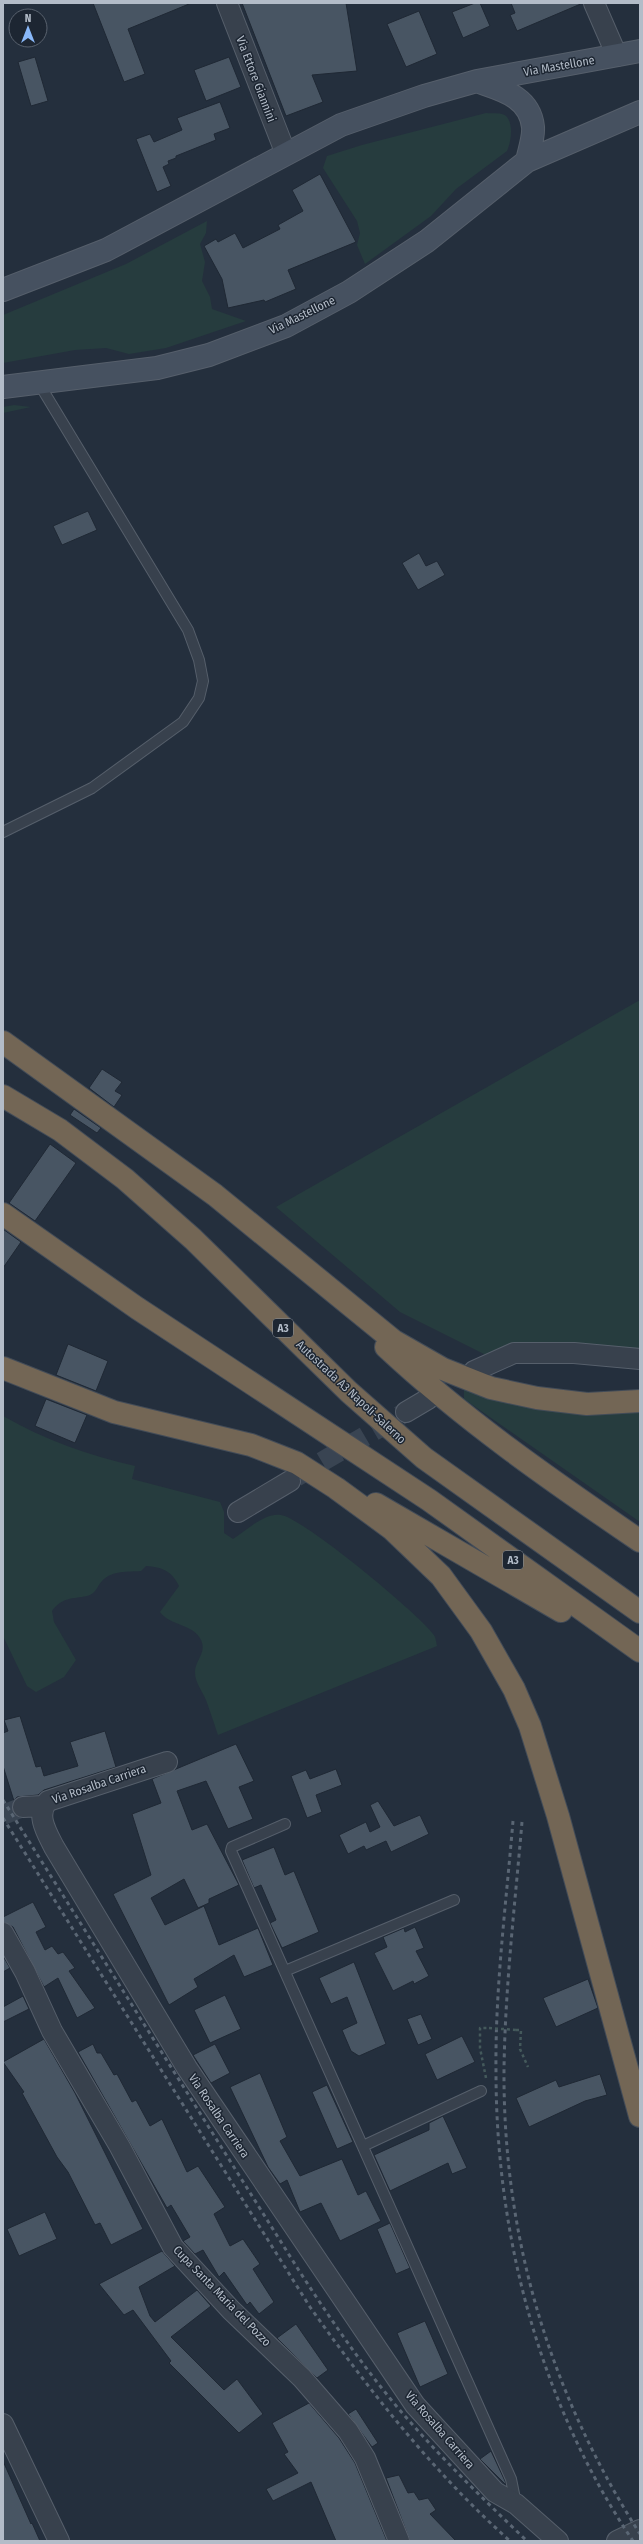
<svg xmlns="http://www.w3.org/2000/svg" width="643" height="2544" viewBox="0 0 643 2544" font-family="'Fira Sans Condensed',sans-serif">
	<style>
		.green { fill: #263c3e }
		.building { fill: #485563; stroke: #1f2834 }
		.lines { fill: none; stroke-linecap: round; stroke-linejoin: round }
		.street-tunnel { stroke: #394452; stroke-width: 20; stroke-dasharray: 20 10; stroke-linecap: butt }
		.lane-casing { stroke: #565f6b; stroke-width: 12 }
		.street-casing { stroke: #565f6b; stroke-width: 22 }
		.secondary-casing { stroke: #565f6b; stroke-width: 24 }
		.highway-casing { stroke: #434c58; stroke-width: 24 }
		.path { stroke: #44595b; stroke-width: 2.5; stroke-dasharray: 3 3; stroke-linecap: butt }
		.lane { stroke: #38414d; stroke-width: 10 }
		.street { stroke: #38414d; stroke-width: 20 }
		.secondary { stroke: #465160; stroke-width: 22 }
		.highway { stroke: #736655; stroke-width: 22 }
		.rail { stroke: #5a6674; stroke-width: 3; stroke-dasharray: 4 4; stroke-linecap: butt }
		.path-bridge { stroke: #44595b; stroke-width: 2.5; stroke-dasharray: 3 3; stroke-linecap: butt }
		.labels { text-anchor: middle; stroke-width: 3; stroke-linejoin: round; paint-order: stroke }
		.shield { fill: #1d2632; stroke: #868f9b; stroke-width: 1 }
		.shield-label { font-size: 11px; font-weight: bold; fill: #b3bcc8 }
		.street-label { font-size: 12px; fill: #b3bcc8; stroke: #1d2632 }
	</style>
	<rect width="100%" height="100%" fill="#242f3d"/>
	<!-- green -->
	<path class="green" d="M486,113C492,114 501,112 506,116C514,124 511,142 507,151L456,189L431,216L365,264L357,245L360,233L357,221L323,168L327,156L362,145Z
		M207,221L206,233L200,244L205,262L202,281L210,297L212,309L246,321L166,348L129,354L106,348L75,350L3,363V315L126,264Z
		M14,405L31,407L3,413V407Z
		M640,1000V1352L486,1355L400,1312L276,1207Z
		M464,1388L640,1407V1522L464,1399Z
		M3,1416C45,1440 88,1455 135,1466L132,1479L220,1502L224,1512V1533L233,1539C246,1531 265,1512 281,1515C303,1518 419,1614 433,1634C436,1637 436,1642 437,1646L218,1735C214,1723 210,1711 206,1700C202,1690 195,1683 195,1672C195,1660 207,1653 201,1640C194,1624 170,1626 160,1612L179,1586C172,1571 162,1567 146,1566L141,1571C128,1572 112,1570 102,1581C97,1586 96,1594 87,1596C72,1599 62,1597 52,1611L54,1622L76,1660L64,1677L36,1692L27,1686L3,1636Z"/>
	<!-- building -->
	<path class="building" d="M93,3H189V4L128,29L145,74L124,82Z
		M242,3H346L357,71L312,75L323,102L286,116Z
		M475,3H480L490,26L463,38L452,12Z
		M511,3H583L517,31L510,15L515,13Z
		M419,11L437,54L406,67L387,24Z
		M35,57L48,101L31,106L18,62Z
		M229,57L241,87L206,101L194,70Z
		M220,102L230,128L214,134L216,140L176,156V158L168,161L169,164L163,167L171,186L157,192L136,139L150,134L154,142L182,130L177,118Z
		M320,174L356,242L288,270L296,289L265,302L264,300L228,308L222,279L204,246L216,239L218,242L235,233L243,248L280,229L278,225L303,211L292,190Z
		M88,511L97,530L62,545L53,526Z
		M419,553L426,566L437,561L445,575L418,590L402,563Z
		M102,1069L122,1082L115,1091L122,1095L114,1107L89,1088Z
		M74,1109L101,1128L97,1133L70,1115Z
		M50,1144L76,1163L35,1221L9,1203Z
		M3,1229L21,1242L3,1268Z
		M68,1344L108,1361L96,1391L56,1375Z
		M46,1399L87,1415L75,1443L35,1426Z
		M20,1716L36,1767L41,1766L44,1776L78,1766L70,1742L105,1731L116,1767L44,1790L38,1795L17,1797L14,1801L3,1766V1733L8,1731L4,1720Z
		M236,1744L254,1781L239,1787L253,1819L228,1829L206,1781L177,1791L192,1830L207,1824L239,1885L209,1899V1903L198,1908L184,1879L151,1898L165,1925L204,1906L219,1945L258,1928L273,1965L244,1977L234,1955L194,1979L198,1987L169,2005L113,1894L151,1875L132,1814L161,1803L152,1779Z
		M336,1769L342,1785L316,1795L322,1812L307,1818L291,1776L306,1770L310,1779Z
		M378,1801L394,1826L420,1815L429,1834L391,1852L386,1841L366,1850L364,1846L348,1854L339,1835L366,1822L370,1832L380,1827L370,1805Z
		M274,1847L285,1875L294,1871L319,1932L282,1948L270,1923L276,1920L261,1885L254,1888L242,1860Z
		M33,1902L46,1927L36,1932L45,1950L52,1946L58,1954L63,1952L75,1968L69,1971L95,2008L77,2018L58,1978L44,1987L13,1927L3,1922V1917Z
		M415,1927L424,1948L416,1951L429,1976L414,1984L413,1981L393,1991L374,1953L387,1947L383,1937L404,1928L405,1932Z
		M3,1956L10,1968L3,1972Z
		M354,1962L386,2044L359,2056L351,2051L342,2030L357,2023L347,1997L331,2004L319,1978Z
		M588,1979L598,2008L556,2027L543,1998Z
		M225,1995L241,2029L210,2043L194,2010Z
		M23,1996L29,2009L3,2022V2007Z
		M421,2014L432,2039L418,2045L407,2019Z
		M462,2036L475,2062L437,2080L425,2054Z
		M44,2039L75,2093L143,2229L111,2245L100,2223L95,2225L68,2172L57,2157L22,2093L24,2092L3,2062Z
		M93,2044L97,2053H101L114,2075L117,2074L132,2102L136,2100L150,2126L162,2119L187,2172L198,2166L225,2207L214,2214L230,2246L243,2239L260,2264L253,2269L274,2302L259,2314L250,2302L247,2305L224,2272L219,2277L203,2250L195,2254L183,2241L190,2237L171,2205L167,2208L78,2052Z
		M215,2044L230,2073L211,2083L193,2055Z
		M260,2073L287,2137L280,2141L300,2176L342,2159L358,2195L366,2191L381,2221L340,2241L321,2203L300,2212L287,2180L280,2184L268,2167L230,2087Z
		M600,2074L607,2095L585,2101L529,2127L516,2098L556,2080L559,2087Z
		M327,2085L353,2142L337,2149L312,2092Z
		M443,2116L467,2168L452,2174L448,2163L390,2191L374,2155L429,2130V2123Z
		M45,2212L57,2239L19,2256L7,2229Z
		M390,2223L410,2268L396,2274L377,2229Z
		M162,2251L175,2266L139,2287L150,2316L155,2322L197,2290L211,2306L171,2337L224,2390L237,2379L263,2414L239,2433L169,2363L171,2361L133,2310L124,2315L99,2284Z
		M425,2321L448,2374L420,2387L397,2333Z
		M296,2324L328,2370L317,2378L277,2338Z
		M309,2403L339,2438L355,2463L387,2541H336L311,2482L273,2501L266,2489L298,2473L284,2454L288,2452L272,2423Z
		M356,2409L378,2443L372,2447L348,2414Z
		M491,2451L505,2481L506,2485L480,2459Z
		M3,2461L31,2524L32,2523L40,2541H3Z
		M399,2475L408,2493L414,2492L419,2500L428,2498L436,2510L430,2514L456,2541H410L386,2478Z"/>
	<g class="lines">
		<!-- street-tunnel -->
		<path class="street-tunnel" d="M296,1477L406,1412
			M3,1815L23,1807"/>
		<!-- lane casing -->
		<g class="lane-casing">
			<path id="lane" d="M3,832L92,788L183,722L199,698L203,681L199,660L188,630L38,382
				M285,1824L232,1847L231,1851L511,2479L516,2504
				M285,1971L454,1900
				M363,2146L481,2091"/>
		</g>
		<!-- street casing -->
		<g class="street-casing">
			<path id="street" d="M227,3L286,154
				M594,3L617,56
				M474,1371L514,1353H574L640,1359
				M406,1412L428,1399
				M238,1512L290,1481
				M167,1762L48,1801C35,1814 47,1833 54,1847L187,2068L415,2405L495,2492L516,2504L558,2541
				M23,1807L43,1806
				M3,1933L25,1972L52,2031L120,2147L173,2247L231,2310L302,2378L348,2431L365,2458L399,2541
				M3,2424L59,2541
				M617,2541L640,2530"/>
		</g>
		<!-- secondary casing -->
		<g class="secondary-casing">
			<path id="secondary" d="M479,82C502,90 530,97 533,127C534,137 529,151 527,161
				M3,290L106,250L341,125L424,96L477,81L640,51
				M3,387L157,368L209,355L286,326L349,292L427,241L527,161L640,112"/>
		</g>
		<!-- highway casing -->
		<g class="highway-casing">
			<path id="highway" d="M3,1042L215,1195L394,1341L443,1369L491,1388L537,1398L587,1404L640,1401
				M3,1096L60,1130L125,1179L193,1239L349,1392L424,1458L640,1612
				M3,1214L137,1308L429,1500L640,1651
				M386,1347C464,1420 552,1481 640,1541
				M3,1368L114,1412L251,1445L297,1463L336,1488L392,1529L441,1576L481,1631L514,1689L530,1726L558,1816L640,2116
				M376,1504L561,1611"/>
		</g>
		<!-- path -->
		<path class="path" d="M516,2030H521L520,2049L528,2067
			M486,2078L480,2048V2028H489"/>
		<!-- lane -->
		<use href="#lane" class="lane"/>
		<!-- street -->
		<use href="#street" class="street"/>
		<!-- secondary -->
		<use href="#secondary" class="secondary"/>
		<!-- highway -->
		<use href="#highway" class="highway"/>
		<!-- rail -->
		<path class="rail" d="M3,1800L298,2269C329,2317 361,2364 398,2408C438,2455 482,2498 527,2541
			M3,1818L310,2307C369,2390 433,2472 510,2541
			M513,1821C506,1905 495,1989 496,2072C496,2237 540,2403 633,2541
			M522,1822C515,1904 505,1988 504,2070C503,2238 550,2393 640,2534"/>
		<!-- path-bridge -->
		<path class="path-bridge" d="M489,2028L516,2030"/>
	</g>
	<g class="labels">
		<!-- shield labels -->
		<g class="shield">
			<rect x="273" y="1319" width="20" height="18" rx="3"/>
			<rect x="503" y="1551" width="20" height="18" rx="3"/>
		</g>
		<g class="shield-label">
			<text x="283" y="1332">A3</text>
			<text x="513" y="1564">A3</text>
		</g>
		<!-- street labels -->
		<g class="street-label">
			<text transform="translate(559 66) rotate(-10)" y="4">Via Mastellone</text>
			<text transform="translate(256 79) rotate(69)" y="4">Via Ettore Giannini</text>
			<text transform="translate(302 315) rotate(-26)" y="4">Via Mastellone</text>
			<text transform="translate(351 1392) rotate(43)" y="4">Autostrada A3 Napoli-Salerno</text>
			<text transform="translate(99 1784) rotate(-19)" y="4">Via Rosalba Carriera</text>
			<text transform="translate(219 2116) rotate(56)" y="4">Via Rosalba Carriera</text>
			<text transform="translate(222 2296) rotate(46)" y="4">Cupa Santa Maria del Pozzo</text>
			<text transform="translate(440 2430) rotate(49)" y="4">Via Rosalba Carriera</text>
		</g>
	</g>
	<!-- border -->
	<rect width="643" height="2544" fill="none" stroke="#b3bcc8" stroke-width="8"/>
	<!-- north arrow -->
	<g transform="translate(28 28)"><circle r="19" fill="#1d2632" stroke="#59626e"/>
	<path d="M0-3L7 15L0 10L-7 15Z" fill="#89b8f8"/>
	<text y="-6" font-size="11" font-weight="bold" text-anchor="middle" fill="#b3bcc8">N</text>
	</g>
</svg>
